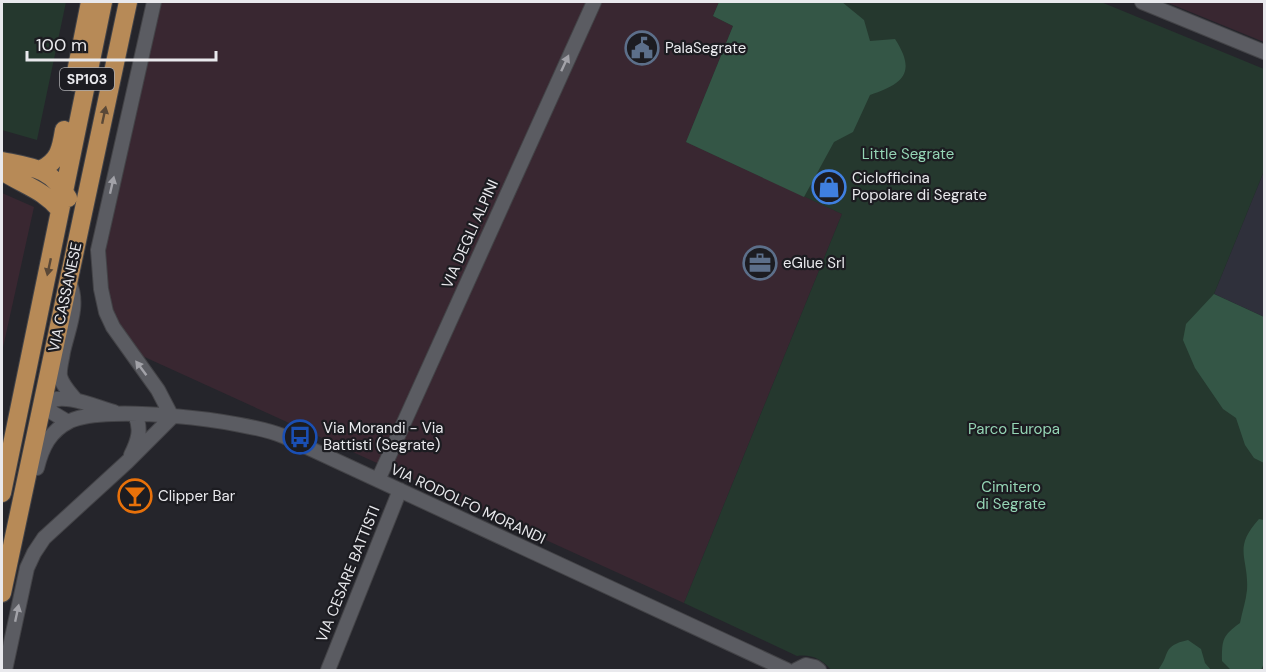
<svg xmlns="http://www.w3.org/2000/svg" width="1266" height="672" viewBox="0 0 1266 672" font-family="'DM Sans',sans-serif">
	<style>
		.built { fill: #2f303b }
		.industrial { fill: #392731 }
		.green { fill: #25382e }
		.forest { fill: #345646 }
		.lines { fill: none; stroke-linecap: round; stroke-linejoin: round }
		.minor-casing { stroke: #434347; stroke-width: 16 }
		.major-casing { stroke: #434347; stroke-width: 20 }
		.minor { stroke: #5b5c62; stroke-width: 14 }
		.major { stroke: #b78a57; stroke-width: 18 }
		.oneway { fill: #a2a2a8 }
		.oneway2 { fill: #5a4837 }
		.labels { text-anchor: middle; stroke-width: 4.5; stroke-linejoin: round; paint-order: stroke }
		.shield { fill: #1c1c21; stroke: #acacb0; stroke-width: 1.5 }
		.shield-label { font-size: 14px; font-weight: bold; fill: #e9e9ed }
		.poi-label { font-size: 15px; fill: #e9e9ed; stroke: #1c1c21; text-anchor: start }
		.park-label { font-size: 15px; fill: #95d5b5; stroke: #1c1c21 }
		.street-label { font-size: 15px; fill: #e9e9ed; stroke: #1c1c21 }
	</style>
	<rect width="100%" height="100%" fill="#25252b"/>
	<!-- built -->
	<path class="built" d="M1264,171V317L1214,294Z"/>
	<!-- industrial -->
	<path class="industrial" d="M149,2H719L713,16L733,26L687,141L842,214L684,603L116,344L102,317L94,289L91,251Z
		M1166,2H1264V42Z
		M2,193L34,207L2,352Z"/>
	<!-- green -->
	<path class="green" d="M2,2H66L37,140L2,130Z
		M719,2H1101L1264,69V171L1214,294L1264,317V670H831C822,659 811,654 797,656L684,603L842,214L686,142L733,26L713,16Z"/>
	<!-- forest -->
	<path class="forest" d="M719,2H842L864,20L870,41L895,39C917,73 903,84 870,95L853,132L834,142L804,197L686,142L733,26L713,16Z
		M1214,294L1264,317V463L1254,458L1245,445L1236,418L1223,409L1195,368L1183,340L1186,324Z
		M1259,519L1264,520V663L1261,670H1231L1222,661C1222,640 1222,636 1240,623C1242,612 1246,601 1247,590C1249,557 1232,549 1259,519Z
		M1188,640L1201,649L1205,663L1211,670H1158C1171,654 1161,646 1188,640Z"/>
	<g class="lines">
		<!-- minor casing -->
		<g class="minor-casing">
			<path id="minor" d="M154,2L98,250L101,289L106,312L113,327L158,390L172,417
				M1142,2L1264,52
				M69,282C80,304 68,329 63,352C62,360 59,368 60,376C62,385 70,393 76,400
				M68,422L53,413L43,402C68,393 90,405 114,412
				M131,455C138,441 142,429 135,415
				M37,468C42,447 50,431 70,421C107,404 244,420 283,436L787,670
				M378,480L594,2
				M5,670L27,568L34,553L44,538L127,462L172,417
				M328,670L400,490
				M796,670L806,665L815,667L819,670"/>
		</g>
		<!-- major casing -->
		<g class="major-casing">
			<path id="major" d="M74,82L90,2
				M2,161C32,167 52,168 68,198
				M40,170C59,161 61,149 64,130
				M2,171C23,185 44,190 60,210
				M2,493L103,2
				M2,593L128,2"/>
		</g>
		<!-- minor -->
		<use href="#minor" class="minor"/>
		<!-- major -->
		<use href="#major" class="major"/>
	</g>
	<!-- one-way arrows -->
	<defs><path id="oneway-solid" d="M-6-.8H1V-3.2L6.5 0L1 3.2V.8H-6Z" transform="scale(1.5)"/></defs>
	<g class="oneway">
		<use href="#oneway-solid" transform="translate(565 63) rotate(-65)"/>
		<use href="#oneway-solid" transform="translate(112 185) rotate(-77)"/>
		<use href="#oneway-solid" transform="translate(141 368) rotate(-127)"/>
		<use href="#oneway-solid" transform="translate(17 613) rotate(-78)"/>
	</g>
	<g class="oneway2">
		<use href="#oneway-solid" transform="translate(104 115) rotate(-78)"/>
		<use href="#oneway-solid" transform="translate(49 267) rotate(102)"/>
	</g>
	<!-- icons -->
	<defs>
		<g id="civic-ring" transform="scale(1.725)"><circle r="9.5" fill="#1c1c21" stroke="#5c6f8a" stroke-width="1.5"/><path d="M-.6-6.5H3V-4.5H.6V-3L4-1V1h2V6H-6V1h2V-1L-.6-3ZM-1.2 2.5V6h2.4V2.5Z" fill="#5c6f8a"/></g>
		<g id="shop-ring" transform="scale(1.725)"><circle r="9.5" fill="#1c1c21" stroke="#3f7fe0" stroke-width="1.5"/><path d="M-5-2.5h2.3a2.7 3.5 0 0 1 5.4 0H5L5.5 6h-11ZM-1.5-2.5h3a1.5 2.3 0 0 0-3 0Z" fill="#3f7fe0"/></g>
		<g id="office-ring" transform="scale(1.725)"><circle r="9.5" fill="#1c1c21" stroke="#5c6f8a" stroke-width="1.5"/><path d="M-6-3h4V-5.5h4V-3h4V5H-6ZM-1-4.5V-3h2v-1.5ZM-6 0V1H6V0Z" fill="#5c6f8a"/></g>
		<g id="bus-ring" transform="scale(1.725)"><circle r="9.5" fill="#1c1c21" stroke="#1a4fb4" stroke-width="1.5"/><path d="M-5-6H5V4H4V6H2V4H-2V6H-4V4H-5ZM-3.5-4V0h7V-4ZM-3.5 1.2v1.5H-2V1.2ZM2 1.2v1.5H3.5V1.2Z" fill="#1a4fb4"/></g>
		<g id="bar-ring" transform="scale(1.725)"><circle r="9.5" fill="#1c1c21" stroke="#e8710a" stroke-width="1.5"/><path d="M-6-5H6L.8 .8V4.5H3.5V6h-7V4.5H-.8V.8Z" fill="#e8710a"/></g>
	</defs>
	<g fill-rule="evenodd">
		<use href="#civic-ring" x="642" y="48"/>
		<use href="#shop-ring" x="829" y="187"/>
		<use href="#office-ring" x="760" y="263"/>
		<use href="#bus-ring" x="300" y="437"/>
		<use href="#bar-ring" x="135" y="496"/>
	</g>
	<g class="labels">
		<!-- shield labels -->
		<rect class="shield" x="60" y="68" width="54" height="22" rx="4.5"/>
		<g class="shield-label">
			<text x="87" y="84">SP103</text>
		</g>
		<!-- poi labels -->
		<g class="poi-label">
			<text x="665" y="53">PalaSegrate</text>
			<text x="852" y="183">Ciclofficina<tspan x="852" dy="17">Popolare di Segrate</tspan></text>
			<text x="783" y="268">eGlue Srl</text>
			<text x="323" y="433">Via Morandi - Via<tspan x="323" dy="17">Battisti (Segrate)</tspan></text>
			<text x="158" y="501">Clipper Bar</text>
		</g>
		<!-- park labels -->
		<g class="park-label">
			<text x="908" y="159">Little Segrate</text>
			<text x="1014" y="434">Parco Europa</text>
			<text x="1011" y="492">Cimitero<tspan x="1011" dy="17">di Segrate</tspan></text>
		</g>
		<!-- street labels -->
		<g class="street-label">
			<text transform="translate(470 234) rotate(-66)" y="5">VIA DEGLI ALPINI</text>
			<text transform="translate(65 297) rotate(-78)" y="5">VIA CASSANESE</text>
			<text transform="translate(468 504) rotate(25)" y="5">VIA RODOLFO MORANDI</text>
			<text transform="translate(348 574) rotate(-68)" y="5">VIA CESARE BATTISTI</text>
		</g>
	</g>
	<!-- border -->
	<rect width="1266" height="672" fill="none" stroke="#e9e9ed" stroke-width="6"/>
	<!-- scale -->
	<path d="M27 51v9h189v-9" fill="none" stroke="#e9e9ed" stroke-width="3"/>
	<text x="36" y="51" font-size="18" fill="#e9e9ed" stroke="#1c1c21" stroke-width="4.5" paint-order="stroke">100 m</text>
</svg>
